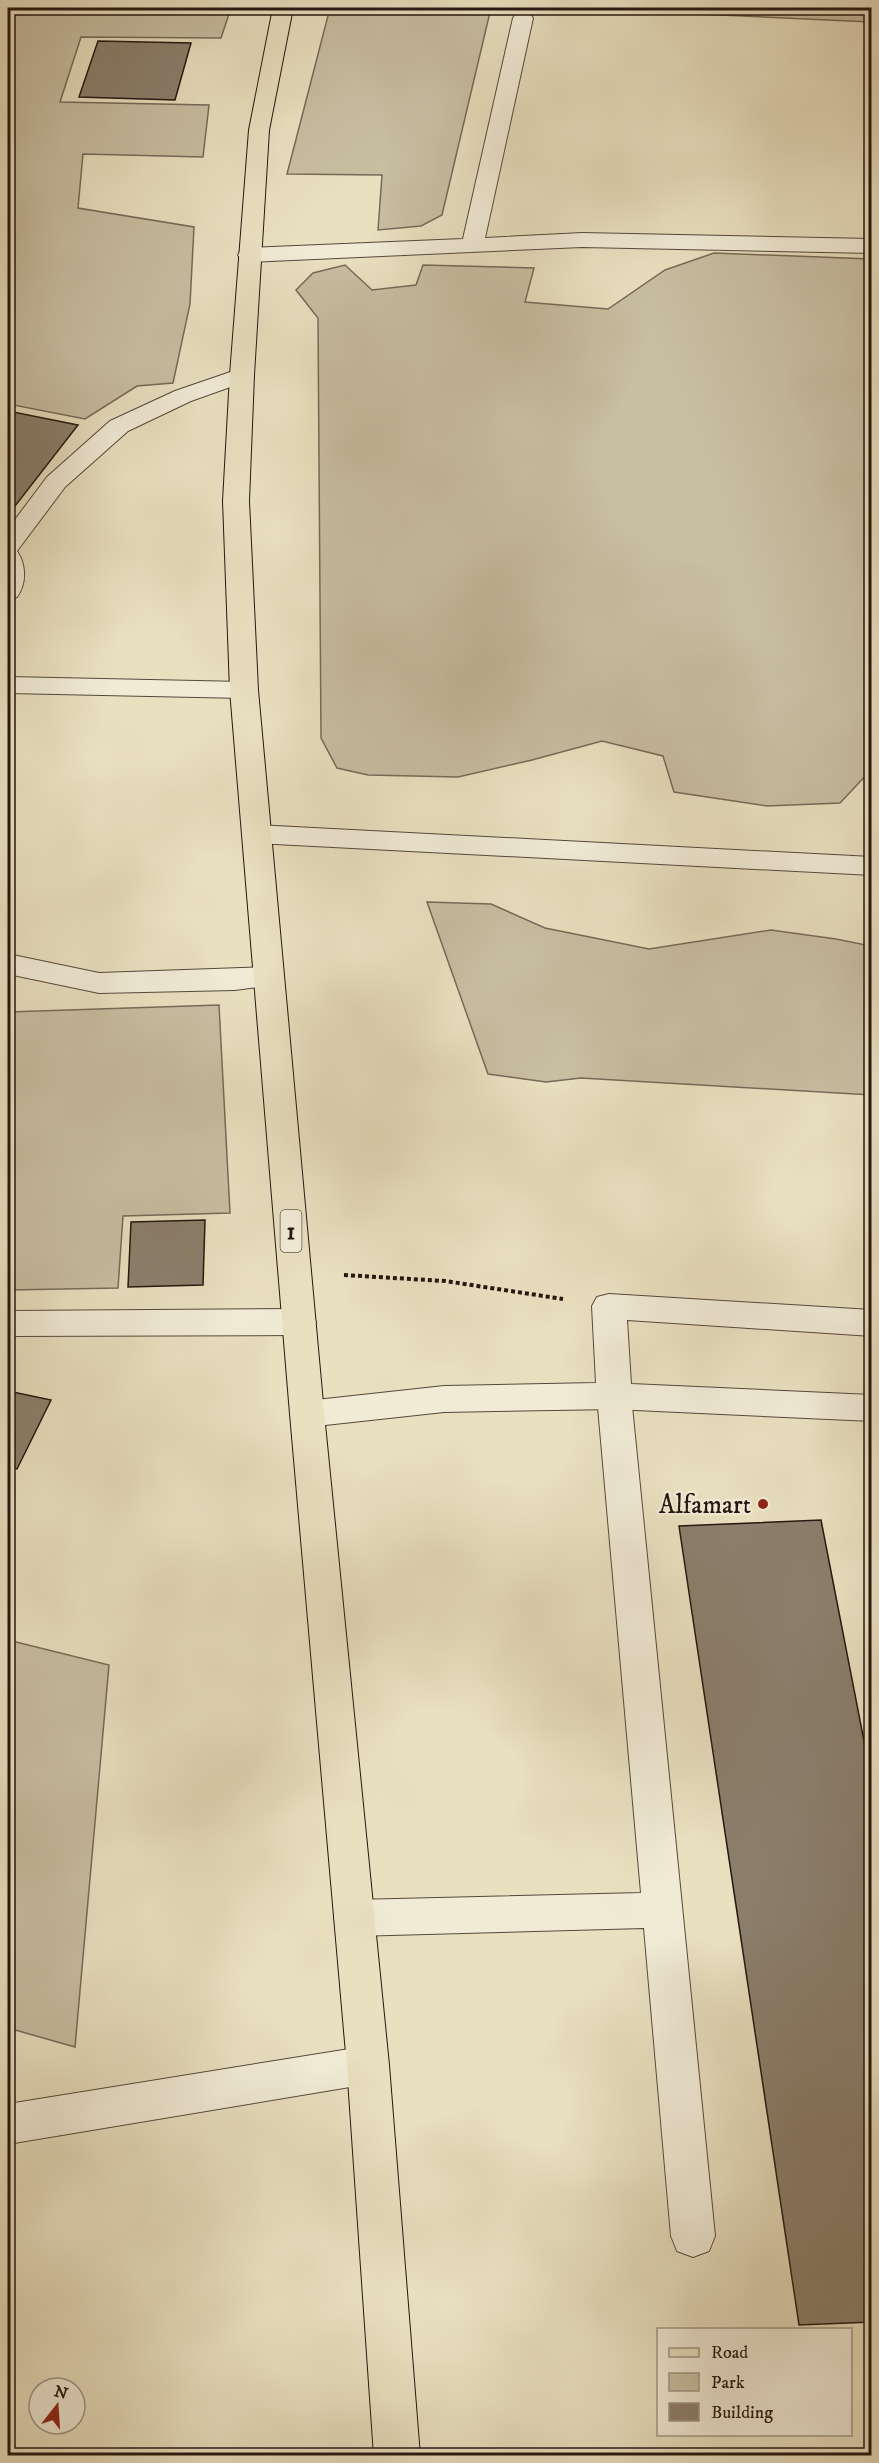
<svg xmlns="http://www.w3.org/2000/svg" width="879" height="2463" viewBox="0 0 879 2463" font-family="'IM FELL DW Pica',serif">
	<style>
		.green { fill: #c8bea2; stroke: #766a59; stroke-width: 1.5 }
		.building { fill: #8b7f6c; stroke: #251610; stroke-width: 1.5 }
		.lines { fill: none; stroke-linecap: round; stroke-linejoin: round }
		.service-casing { stroke: #56483c; stroke-width: 2 }
		.minor-casing { stroke: #56483c; stroke-width: 2 }
		.tertiary-casing { stroke: #56483c; stroke-width: 2 }
		.primary-casing { stroke: #251610; stroke-width: 2 }
		.path { stroke: #251610; stroke-width: 4; stroke-dasharray: 4 3; stroke-linecap: butt }
		.service { fill: #f1ebd6; fill-rule: evenodd }
		.minor { fill: #f1ebd6; fill-rule: evenodd }
		.tertiary { fill: #f1ebd6; fill-rule: evenodd }
		.primary { fill: #e9e0c0; fill-rule: evenodd }
		.poi-dot { fill: #8f2418; stroke: #f1ebd6; stroke-width: 2 }
		.labels { text-anchor: middle; stroke-width: 4.5; stroke-linejoin: round; paint-order: stroke }
		.shield { fill: #f1ebd6; stroke: #62564b; stroke-width: 1.5 }
		.shield-label { font-size: 24px; font-weight: bold; fill: #251610 }
		.poi-label { font-size: 26px; fill: #251610; stroke: #f1ebd6; text-anchor: end }
	</style>
	<rect width="100%" height="100%" fill="#e9e0c0"/>
	<filter id="stains"><feTurbulence type="fractalNoise" baseFrequency=".00333" numOctaves="4"/><feColorMatrix values="0 0 0 0 .2 0 0 0 0 .09 0 0 0 0 .02 0 0 0 .5 -.17"/></filter>
	<radialGradient id="worn" r=".72"><stop offset=".6" stop-color="#630" stop-opacity="0"/><stop offset="1" stop-color="#630" stop-opacity=".3"/></radialGradient>
	<!-- green -->
	<path class="green" d="M8,8H231L221,38L81,37L60,102L209,105L203,157L83,154L78,208L194,227L190,304L173,383L137,386L85,419L8,404Z
		M330,8H491L442,215L421,226L378,230L382,175L287,174Z
		M567,8H871L872,22H871Z
		M714,253L871,259V770L840,803L767,806L674,792L663,756L602,741L532,760L458,777L368,775L337,768L321,738L318,318L296,290L313,273L345,265L372,290L416,285L423,265L534,268L525,302L608,309L665,270Z
		M427,902L491,904L545,928L649,949L771,930L836,939L871,946V1095L581,1078L546,1082L488,1074Z
		M219,1005L230,1213L123,1216L118,1288L8,1290V1012Z
		M8,1640L109,1665L75,2047L8,2028Z"/>
	<!-- building -->
	<path class="building" d="M98,41L191,43L175,100L79,97Z
		M8,411L78,425L8,515Z
		M205,1220L203,1285L128,1287L131,1222Z
		M8,1391L51,1400L17,1469L8,1467Z
		M821,1520L872,1782V2322L799,2325L679,1526Z"/>
	<g class="lines">
		<!-- service casing -->
		<g class="service-casing">
			<path id="service" d="M523,12L530,14L533,18L485,238L582,233L872,239V253L582,247L249,262L241,260L238,255L241,250L249,248L463,239L513,18L516,14Z
				M242,368L250,370L254,375L250,380L191,401L128,431L65,487L17,551C26,564 27,583 17,597L8,599V529L47,477L110,421L175,391Z
				M8,677L244,682L254,684L258,690L254,696L244,698L8,693Z
				M256,825L872,857V875L256,843L246,840L242,834L246,828Z
				M8,954L99,973L269,967L280,970L284,977L280,984L235,990L99,993L8,974Z
				M299,1309L311,1313L316,1322L311,1331L299,1335L8,1336V1311Z
				M368,2046L383,2051L389,2065L383,2079L368,2084L8,2144V2104Z"/>
		</g>
		<!-- minor casing -->
		<g class="minor-casing">
			<path id="minor" d="M614,1383L626,1387L631,1396L715,2236L709,2251L693,2257L677,2251L671,2236L644,1928L354,1936L340,1931L334,1918L340,1905L354,1900L641,1893L597,1396L602,1387Z"/>
		</g>
		<!-- tertiary casing -->
		<g class="tertiary-casing">
			<path id="tertiary" d="M609,1294L872,1310V1336L627,1320L631,1384L872,1395V1421L614,1409L444,1412L307,1427L295,1423L290,1414L295,1405L307,1401L444,1386L596,1383L592,1306L597,1297Z"/>
		</g>
		<!-- primary casing -->
		<g class="primary-casing">
			<path id="primary" d="M273,8H293L269,130L254,375L249,501L258,690L324,1414L389,2065L420,2456H374L347,2065L290,1414L230,690L223,501L230,375L249,130Z"/>
		</g>
		<!-- path -->
		<path class="path" d="M344,1275L445,1281L563,1299"/>
		<!-- service -->
		<use href="#service" class="service"/>
		<!-- minor -->
		<use href="#minor" class="minor"/>
		<!-- tertiary -->
		<use href="#tertiary" class="tertiary"/>
		<!-- primary -->
		<use href="#primary" class="primary"/>
	</g>
	<!-- markers -->
	<circle class="poi-dot" cx="763" cy="1504" r="6"/>
	<g class="labels">
		<!-- shield labels -->
		<rect class="shield" x="280.5" y="1210" width="21" height="42" rx="4.5"/>
		<g class="shield-label">
			<text x="291" y="1239">1</text>
		</g>
		<!-- poi labels -->
		<g class="poi-label">
			<text x="751" y="1513">Alfamart</text>
		</g>
	</g>
	<!-- margin -->
	<rect width="879" height="2463" fill="none" stroke="#e9e0c0" stroke-width="30"/>
	<rect x="9" y="9" width="861" height="2445" fill="none" stroke="#251610" stroke-width="3"/>
	<rect x="15" y="15" width="849" height="2433" fill="none" stroke="#251610" stroke-width="1.5"/>
	<!-- legend -->
	<rect x="657" y="2328" width="195" height="108" fill="#f1ebd6" stroke="#9f9687" stroke-width="1.5"/>
	<rect x="669" y="2348" width="30" height="9" fill="#e9e0c0" stroke="#9f9687" stroke-width="1.5"/>
	<text x="711" y="2358" font-size="18" fill="#251610">Road</text>
	<rect x="669" y="2373" width="30" height="18" fill="#c8bea2" stroke="#9f9687" stroke-width="1.5"/>
	<text x="711" y="2388" font-size="18" fill="#251610">Park</text>
	<rect x="669" y="2403" width="30" height="18" fill="#8b7f6c" stroke="#9f9687" stroke-width="1.5"/>
	<text x="711" y="2418" font-size="18" fill="#251610">Building</text>
	<!-- north arrow -->
	<g transform="translate(57 2406) rotate(17)"><circle r="28" fill="#f1ebd6" stroke="#9f9687" stroke-width="1.5"/>
	<path d="M0-4.5L10 22L0 15L-10 22Z" fill="#8f2418"/>
	<text y="-9" font-size="16" font-weight="bold" text-anchor="middle" fill="#251610">N</text>
	</g>
	<rect width="100%" height="100%" filter="url(#stains)"/>
	<rect width="100%" height="100%" fill="url(#worn)"/>
</svg>
